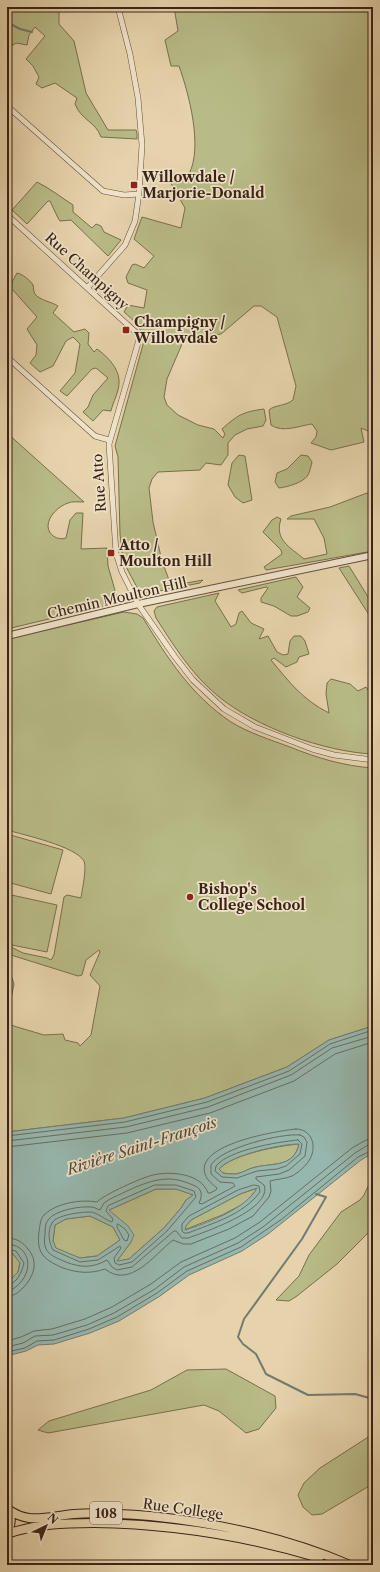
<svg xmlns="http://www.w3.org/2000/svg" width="380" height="1572" viewBox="0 0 380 1572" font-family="'Libre Caslon Text',serif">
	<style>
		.green { fill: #b8bb87; stroke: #786f4e }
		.water { fill: #96b7ae; stroke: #717c71; fill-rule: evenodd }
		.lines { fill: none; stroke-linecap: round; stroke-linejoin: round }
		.shore { stroke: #686d62; stroke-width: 1 }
		.stream { stroke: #717c71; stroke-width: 2 }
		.minor-casing { stroke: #644f3b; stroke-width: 6 }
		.tertiary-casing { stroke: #644f3b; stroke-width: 8 }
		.primary-casing { stroke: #392315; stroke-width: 10 }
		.minor { stroke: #efe2c9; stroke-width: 5 }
		.tertiary { stroke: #efe2c9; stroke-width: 6 }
		.primary { stroke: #e6d3ac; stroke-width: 8 }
		.poi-dot { fill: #8f2418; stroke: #efe2c9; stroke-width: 1.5 }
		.labels { text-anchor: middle; stroke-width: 3.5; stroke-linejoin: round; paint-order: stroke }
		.shield { fill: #efe2c9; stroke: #705c4b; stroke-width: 1 }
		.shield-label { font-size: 13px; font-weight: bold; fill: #392315 }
		.poi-label { font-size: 14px; font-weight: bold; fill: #392315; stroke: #efe2c9; text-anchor: start }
		.street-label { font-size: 14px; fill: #392315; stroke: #efe2c9 }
		.water-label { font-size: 15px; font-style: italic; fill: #50483b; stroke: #efe2c9 }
	</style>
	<rect width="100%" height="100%" fill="#e6d3ac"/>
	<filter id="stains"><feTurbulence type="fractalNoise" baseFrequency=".005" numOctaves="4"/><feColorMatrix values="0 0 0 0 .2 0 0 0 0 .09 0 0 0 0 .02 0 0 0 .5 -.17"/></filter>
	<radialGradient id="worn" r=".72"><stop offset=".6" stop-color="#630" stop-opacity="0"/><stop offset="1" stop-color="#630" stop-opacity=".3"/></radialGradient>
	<!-- green -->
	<path class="green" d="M7,7H59V24L74,41L86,93L108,130H136L137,133V139L101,137C96,122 81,120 75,104L77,98L55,83L42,88L36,84L39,77L33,66L26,59L45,36L35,27L29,35L27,45L16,43L7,49Z
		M174,7H373V433L361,428L364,442L331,450L311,443L316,437L317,431L312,424C298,426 283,433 271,425L269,410C274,405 286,406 293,400L296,386L277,317L261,306H254L221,334L191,338L182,344L167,379L164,397L167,405L178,415L198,425L214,429L223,438L225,434L222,429C238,415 242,412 264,409L266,420L263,426L247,429L235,435L228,443V455L221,465L206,463L200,470L158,472L152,479L149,488L153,522L162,561L169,580L175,585L203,580L200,583L144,594L140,593L123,561L120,534L118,457L115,446L144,341C142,327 133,320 124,312L128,305L144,308L147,290L128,283L126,277L132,265L135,264L144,268L154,256L134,239L142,217L181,228L185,208L169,180L172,174H189C203,147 189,94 179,66H171L165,40L178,31Z
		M37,182C49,188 61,197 73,205V212L92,228L96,224L101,226L104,232L121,240L108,256L71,220L60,221L58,218L50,201H48L27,224L12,210Z
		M17,273C22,274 30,280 33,285C34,289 33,291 35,294C39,300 52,302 58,306L53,313L74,332L85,329L89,333L88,344L94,352L97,349C107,356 120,369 119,383C119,392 113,402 111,411L103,410L93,421L83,412L88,407L93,395L108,378L96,368L92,369L67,396L60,391L75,373L80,344L73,337L66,341L53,366L40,372L30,363L36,355L37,345L27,329L37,317L12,289V282Z
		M7,433L84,502C79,502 72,501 68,503C59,506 48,516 48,526C48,535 58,541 66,538L70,520L76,513H83L81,549L107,548L108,566L118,601L116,603L7,629Z
		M239,455L245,456L252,500L243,503L235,497L228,485L232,463Z
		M301,455L308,456L312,462C311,466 310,471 308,475C303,483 287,487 279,488L275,482L277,473L287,469Z
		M367,493L373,499V551L266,570L264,567L282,554L281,550L263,532L272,520L277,517L281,519C274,540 290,547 304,559L327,554L324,538L314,519H287L291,516L330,507Z
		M349,566L373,605V621L339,568Z
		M296,577L303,587L297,597L310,608L308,612L297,616H291L274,606L261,602V598L268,588L266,587L242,593L238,590Z
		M219,593L215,601L231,627L236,624L239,613L242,611L251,623L264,629L259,639L268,636L277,652L283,655L288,654L290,641L294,636H301L305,641L309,654L299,657L297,662L286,667L274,658L271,660C289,682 303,700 329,713L326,694L327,683L331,679L350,684L358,691L366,687L370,693L373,694V754C325,752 255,727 218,696C192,675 174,646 156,618L154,611L157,607Z
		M124,612L137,614L143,618C168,659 191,695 231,722C249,733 271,740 290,747C317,758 344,766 373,768V1026L329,1040L287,1067L205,1098L124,1118L7,1132V1024L44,1035L63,1034L65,1040L78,1043L80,1046L91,1035L100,986L90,975L100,952L99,950L86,960L82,975L78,976L11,955V975L14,984L7,1019V945L23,953L47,958L51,960L54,955L64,897L67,895L81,898C82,890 87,868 84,861C75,846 24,835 7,830V639Z
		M7,834L63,850L51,894L7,882Z
		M7,894L57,905L47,952L7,944Z
		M299,1144C294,1167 274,1163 256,1167C249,1168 243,1173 236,1174C232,1174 227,1174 223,1173L219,1169C233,1154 278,1146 299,1144Z
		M373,1176V1228L337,1264L297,1296L289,1301L276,1300L299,1276L309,1255L341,1212L360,1200L364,1195Z
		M258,1188L245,1203L222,1215L184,1230L186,1226L191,1220L240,1194Z
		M156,1189H176L194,1195L186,1200L181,1208L164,1228L129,1259L116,1262L131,1242L109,1210Z
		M90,1216L113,1227L120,1240L97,1256L80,1258L56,1249L53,1241L55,1225L66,1219Z
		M7,1252L13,1254L20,1262L18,1272L7,1283Z
		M226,1369L275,1396L276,1408L259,1429L246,1433L219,1411L204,1405L48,1433L38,1430L49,1421L151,1390L187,1370Z
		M373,1434V1482L371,1485L322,1514L312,1515L303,1507L298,1495L304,1483L320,1468Z"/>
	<!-- water -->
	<path class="water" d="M373,1026V1153L361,1160L268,1234L242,1251L189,1275L160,1296L119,1321L90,1333L54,1344L38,1345L26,1351L7,1356V1283L18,1272L20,1263L13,1254L7,1252V1132L124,1118L205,1098L287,1067L329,1040ZM299,1144C294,1167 274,1163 256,1167C249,1168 243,1173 236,1174C232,1174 227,1174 223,1173L219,1169C231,1155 280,1144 299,1144ZM257,1188C246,1209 207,1223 185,1230L186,1226L191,1220L240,1194ZM156,1189H176L193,1195L186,1200L181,1208L164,1228L129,1259L117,1261L131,1242L134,1235L128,1226L109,1210ZM90,1216L113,1227L120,1240L97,1256L80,1258L56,1248L53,1241L55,1225L66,1219Z"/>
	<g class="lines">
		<!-- shore -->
		<path class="shore" d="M296,1129C312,1129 317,1146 310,1159C307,1165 298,1173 292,1176C285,1179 277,1179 270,1181L271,1191L269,1197L253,1216L229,1229L191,1244H183L173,1240C154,1255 130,1289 105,1269C90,1274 78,1273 63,1268C45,1260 36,1254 39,1232C40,1226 40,1219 44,1215C56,1203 81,1199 97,1202C105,1194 141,1178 153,1175C170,1171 201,1173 208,1193H210L216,1190L217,1188C212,1184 207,1180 205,1174C195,1144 277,1131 296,1129Z
			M300,1135L304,1137L307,1142L305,1156L289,1170L279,1174L256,1177V1179L264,1185C273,1209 205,1232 188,1238H182L176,1231H174L132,1267L117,1270L112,1267L107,1260C93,1268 81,1268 66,1262C52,1256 42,1253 45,1235C45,1230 45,1224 48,1220C55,1210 80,1206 91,1207C94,1207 97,1209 100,1210L104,1203L110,1199C130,1190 155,1175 178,1180C183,1181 188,1183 193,1185C202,1188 203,1195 199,1203L202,1204L235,1186L233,1183L220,1182L211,1174V1165C221,1148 281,1133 300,1135Z
			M7,1136L125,1122L207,1102L289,1071L330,1044L373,1030
			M298,1140L302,1144L300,1154L286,1166L277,1169L257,1171L237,1178L222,1177L215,1171L216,1166C229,1150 277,1142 298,1140Z
			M7,1141L126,1127L208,1107L291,1075L332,1048L373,1036
			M7,1147L127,1133L210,1113L294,1081L335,1054L373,1042
			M155,1185H176L194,1191L196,1197L167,1231L132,1262L119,1265L115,1263L114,1258L121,1248L120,1246L98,1260L80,1262L53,1250C49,1243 47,1231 52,1223C56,1215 81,1212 90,1212C97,1212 105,1220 112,1222L113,1219L106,1211L108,1206Z
			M254,1185L259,1186L260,1192C243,1215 213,1223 188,1233H184L182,1231V1224L189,1216L238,1190Z
			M118,1224L125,1229L129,1235L127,1241L124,1240L117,1227Z
			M7,1238C16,1238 23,1242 28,1249C39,1262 34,1276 23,1288C18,1293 14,1296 7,1296
			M7,1244C29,1245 34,1268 20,1283C16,1287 13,1290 7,1290
			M7,1249L16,1251L24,1263C22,1272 17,1284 7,1285
			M7,1341L21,1337L34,1331L52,1329L85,1319L112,1307L151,1284L181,1262L235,1238L260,1222L352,1148L366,1140L373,1139
			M7,1347L23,1343L35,1336L53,1335L87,1325L114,1313L155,1289L184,1267L238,1243L263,1227L355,1153L368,1145H373
			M7,1352L25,1348L37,1341L54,1340L89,1329L117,1317L157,1293L187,1271L241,1247L282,1219L358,1157L373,1150"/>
		<!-- stream -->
		<path class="stream" d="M7,22L20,29L32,32
			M316,1194L326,1197L302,1239L244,1319L238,1337L243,1344L256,1354L266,1374L308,1395L355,1394L373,1399"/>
		<!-- minor casing -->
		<g class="minor-casing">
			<path id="minor" d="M7,106L103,191L124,195L139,194
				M7,215L140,336L109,444L116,553L122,572L138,604L175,657L193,680L224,709L255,727L312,749L334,755L373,760
				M88,287L125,245L135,221L139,194L142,145L138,98L130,54L118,7
				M7,357L95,436L109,440"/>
		</g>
		<!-- tertiary casing -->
		<g class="tertiary-casing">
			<path id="tertiary" d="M7,636L138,604L373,555"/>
		</g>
		<!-- primary casing -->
		<g class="primary-casing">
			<path id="primary" d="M9,1510C15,1514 21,1517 29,1518C43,1520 59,1515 74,1514C99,1512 125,1514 150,1516C218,1523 287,1538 350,1565
				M7,1533C12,1524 12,1516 7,1508
				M7,1534C35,1524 65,1523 94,1523C171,1524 246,1536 319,1558"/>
		</g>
		<!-- minor -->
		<use href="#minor" class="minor"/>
		<!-- tertiary -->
		<use href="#tertiary" class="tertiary"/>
		<!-- primary -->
		<use href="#primary" class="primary"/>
	</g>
	<!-- markers -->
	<g class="poi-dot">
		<rect x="130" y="181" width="8" height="8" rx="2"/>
		<rect x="122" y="326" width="8" height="8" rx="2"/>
		<rect x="107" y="549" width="8" height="8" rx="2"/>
		<circle cx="190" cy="897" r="4"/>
	</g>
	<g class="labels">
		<!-- shield labels -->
		<rect class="shield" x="90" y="1502" width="32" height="22" rx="3"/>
		<g class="shield-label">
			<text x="106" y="1518">108</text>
		</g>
		<!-- poi labels -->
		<g class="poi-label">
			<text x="142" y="182">Willowdale /<tspan x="142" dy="16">Marjorie-Donald</tspan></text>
			<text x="134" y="327">Champigny /<tspan x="134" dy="16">Willowdale</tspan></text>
			<text x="119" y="550">Atto /<tspan x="119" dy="16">Moulton Hill</tspan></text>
			<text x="198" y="894">Bishop's<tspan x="198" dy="16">College School</tspan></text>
		</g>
		<!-- street labels -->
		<g class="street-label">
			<text transform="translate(87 271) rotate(42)" y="5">Rue Champigny</text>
			<text transform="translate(99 483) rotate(-94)" y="5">Rue Atto</text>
			<text transform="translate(117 598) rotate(-13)" y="5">Chemin Moulton Hill</text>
			<text transform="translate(183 1509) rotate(8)" y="5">Rue College</text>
		</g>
		<!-- water labels -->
		<g class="water-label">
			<text transform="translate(142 1146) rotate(-18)" y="5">Rivière Saint-François</text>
		</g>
	</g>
	<!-- margin -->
	<rect width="380" height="1572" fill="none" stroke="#e6d3ac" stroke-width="24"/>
	<rect x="8" y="8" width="364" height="1556" fill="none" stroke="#392315" stroke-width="2"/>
	<rect x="12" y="12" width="356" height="1548" fill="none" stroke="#392315"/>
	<!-- north arrow -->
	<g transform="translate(46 1526) rotate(43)" stroke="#efe2c9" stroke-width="3" paint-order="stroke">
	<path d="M0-3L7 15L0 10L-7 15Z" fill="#392315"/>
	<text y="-6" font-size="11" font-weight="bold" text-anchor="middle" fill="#392315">N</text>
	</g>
	<rect width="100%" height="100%" filter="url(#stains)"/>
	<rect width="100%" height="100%" fill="url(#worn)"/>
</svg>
